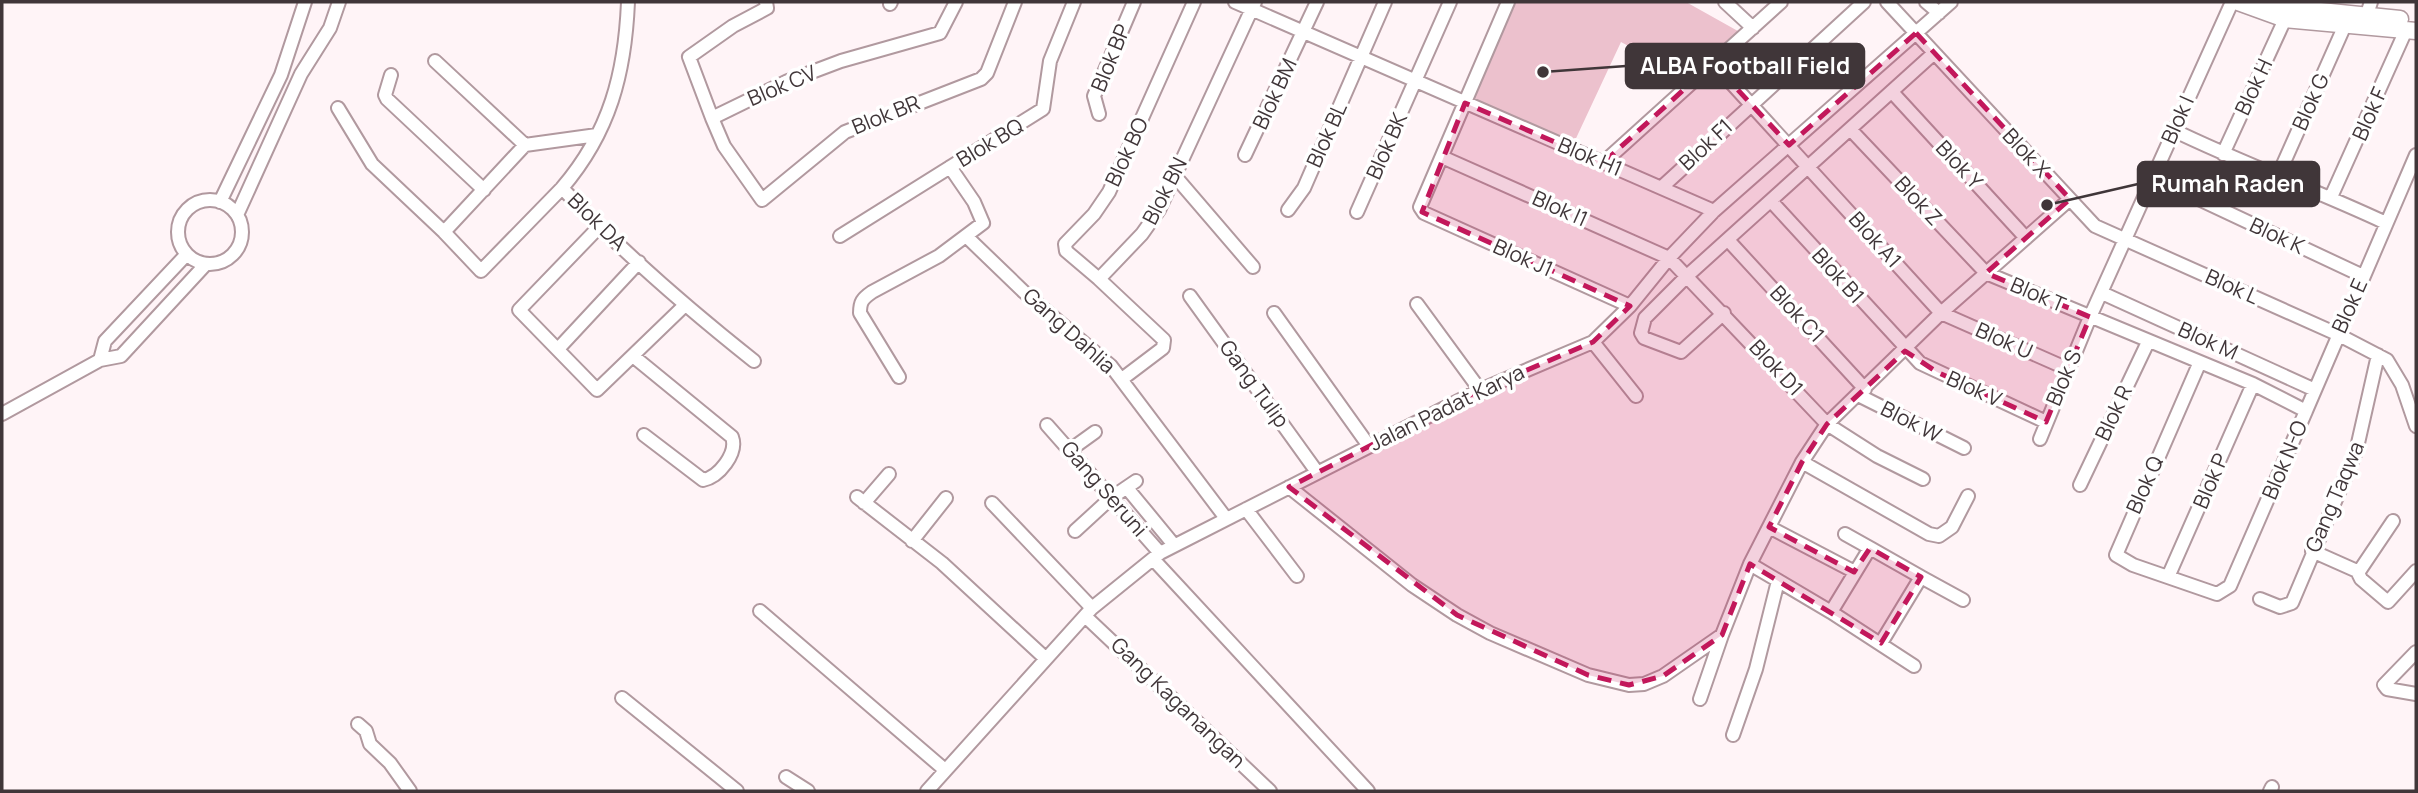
<svg xmlns="http://www.w3.org/2000/svg" width="2418" height="793" viewBox="0 0 2418 793" font-family="Manrope,sans-serif">
	<style>
		.grass { fill: #ecc1cd }
		.lines { fill: none; stroke-linecap: round; stroke-linejoin: round }
		.minor-casing { stroke: #b1999f; stroke-width: 16 }
		.major-casing { stroke: #b1999f; stroke-width: 19 }
		.minor { stroke: #fff; stroke-width: 12 }
		.major { stroke: #fff; stroke-width: 16 }
		.marked { fill: #c2185b; fill-opacity: 0.2; stroke: #c2185b; stroke-width: 5; stroke-dasharray: 14 9; stroke-linejoin: round }
		.labels { text-anchor: middle; stroke-width: 7; stroke-linejoin: round; paint-order: stroke }
		.street-label { font-size: 21px; fill: #403639; stroke: #fff }
		.leader { fill: none; stroke: #403639; stroke-width: 2.5 }
		.callout-dot { fill: #403639; stroke: #fff; stroke-width: 2.5 }
		.callout { fill: #403639; stroke: #403639; stroke-width: 2.5 }
		.callout-label { font-size: 23px; text-anchor: middle; font-weight: bold; fill: #fff }
	</style>
	<rect width="100%" height="100%" fill="#fff4f7"/>
	<!-- grass -->
	<path class="grass" d="M1508,2H1686L1745,35L1693,81L1621,42L1571,149L1465,103Z"/>
	<g class="lines">
		<!-- minor casing -->
		<g class="minor-casing">
			<path id="minor" d="M628,2C625,73 610,132 562,188C621,251 686,307 754,361
				M766,2L767,8L733,26L689,57L712,118L788,81L841,61L940,33L956,2
				M1235,2L1714,211
				M1508,2L1420,207L1424,213L1630,306
				M1725,2L1753,28
				M1887,2L2095,226L2337,334L2387,360L2402,385L2416,426
				M1926,2L1939,13
				M890,4L891,2
				M2364,23L2371,2
				M435,61L525,145
				M1713,63L1941,313L2068,369
				M391,75L385,95L387,99L484,190
				M1892,92L2026,238
				M338,108L372,164L444,232
				M1099,114L1094,96L1134,2
				M712,118L724,146L762,200L845,132L981,79L987,73L1015,2
				M1850,129L1986,273L2253,384L2306,411L2230,586L2217,594L2133,565L2116,555L2199,364
				M2173,130C2243,164 2316,190 2386,223
				M2223,154L2285,19
				M1245,155L1317,2
				M1442,157L1669,258L1827,424L1877,456L1923,479
				M1603,163L1781,2
				M1174,175L1253,267
				M2152,177L2363,276
				M2277,178L2345,25
				M1662,187L1864,2
				M562,188L481,271L444,232L525,145L597,135
				M2331,197L2406,30
				M178 232a32 32 0 1 1 64 0a32 32 0 1 1-64 0Z
				M1771,201L1920,363L2046,422
				M220,202L281,75L305,2
				M1288,210L1304,188L1385,2
				M1357,212L1450,2
				M237,215L301,74L330,28L339,2
				M599,227L519,310L597,390L684,306
				M840,236L1043,109L1050,61L1074,2
				M967,237L1024,292L1111,366L1225,517
				M1728,240L1865,389
				M1099,279L1066,251L1065,244L1094,214L1109,192L1194,2
				M2102,293L2315,390
				M1190,296L1317,472
				M1417,304L1480,390
				M1274,313L1369,446
				M1724,313L1681,352L1644,338L1641,333L1645,318L1687,276L1933,54
				M1593,342L1636,396
				M558,349L639,262
				M633,356L732,437C738,453 719,477 703,480L644,435
				M100,360L105,341L187,254
				M899,377L860,313C860,302 862,299 872,292L939,256L983,223L974,202L950,167
				M1122,379L1163,348L1164,340L1099,279L1142,234L1159,210L1255,2
				M1858,395L1964,448
				M2306,411L2416,155
				M2,414L100,360L121,356L206,264
				M1047,425L1160,553
				M2040,439L2090,317L2232,2
				M1070,450L1095,432
				M1802,462L1929,534L1939,536L1952,527L1968,496
				M2080,485L2148,342
				M1289,487L1412,585L1457,615L1490,633L1588,675L1629,685L1644,684L1663,676L1722,635L1750,564L1802,462L1827,424L1941,313L2070,199
				M1127,488L1174,545
				M857,497L942,563L1045,658
				M864,503L889,474
				M992,503L1092,608
				M1246,509L1297,576
				M1769,527L1853,571
				M1075,531L1111,498L1136,481
				M1845,534L1870,548
				M912,541L946,498
				M2312,551L2357,571L2361,579L2388,602L2416,571
				M1153,559L1368,791
				M1750,564L1831,612L1914,666
				M2358,573L2393,521
				M1921,577L1963,600
				M2168,577L2253,384
				M2260,599L2280,607L2292,603L2356,452L2378,355
				M760,611L945,770
				M1831,612L1870,548L1921,577L1881,643
				M1085,616L1270,791
				M2416,652L2384,685L2387,689L2416,694
				M622,698L737,791
				M1700,699L1722,635
				M358,724L366,731L370,744L390,763L410,791
				M1733,735L1756,669L1778,581
				M786,777L808,791
				M927,791L1092,608L1160,553L1480,390L1593,342L1630,306L1669,258L1714,211L1951,2
				M2270,791L2272,787"/>
		</g>
		<!-- major casing -->
		<g class="major-casing">
			<path id="major" d="M2238,2L2285,19L2416,31
				M2267,2L2290,8L2400,19"/>
		</g>
		<!-- minor -->
		<use href="#minor" class="minor"/>
		<!-- major -->
		<use href="#major" class="major"/>
	</g>
	<!-- marked area -->
	<path class="marked" d="M1916,33L2070,199L1986,273L2090,317L2046,422L1937,372L1905,351L1827,424L1802,462L1769,527L1854,572L1870,548L1921,577L1881,643L1750,564L1722,635L1663,676L1629,685L1588,675L1457,615L1289,487L1480,390L1593,342L1630,306L1422,212L1465,103L1603,163L1713,63L1789,145Z"/>
	<g class="labels">
		<!-- street labels -->
		<g class="street-label">
			<text transform="translate(1111 58) rotate(-68)" y="7">Blok BP</text>
			<text transform="translate(782 86) rotate(-23)" y="7">Blok CV</text>
			<text transform="translate(2254 87) rotate(-65)" y="7">Blok H</text>
			<text transform="translate(1275 94) rotate(-65)" y="7">Blok BM</text>
			<text transform="translate(2311 102) rotate(-66)" y="7">Blok G</text>
			<text transform="translate(2370 114) rotate(-66)" y="7">Blok F</text>
			<text transform="translate(886 115) rotate(-22)" y="7">Blok BR</text>
			<text transform="translate(2178 120) rotate(-66)" y="7">Blok I</text>
			<text transform="translate(1327 135) rotate(-66)" y="7">Blok BL</text>
			<text transform="translate(990 143) rotate(-31)" y="7">Blok BQ</text>
			<text transform="translate(1706 145) rotate(-43)" y="7">Blok F1</text>
			<text transform="translate(1387 146) rotate(-66)" y="7">Blok BK</text>
			<text transform="translate(1127 152) rotate(-65)" y="7">Blok BO</text>
			<text transform="translate(2026 153) rotate(47)" y="7">Blok X</text>
			<text transform="translate(1590 157) rotate(23)" y="7">Blok H1</text>
			<text transform="translate(1959 165) rotate(47)" y="7">Blok Y</text>
			<text transform="translate(1165 191) rotate(-63)" y="7">Blok BN</text>
			<text transform="translate(1918 201) rotate(47)" y="7">Blok Z</text>
			<text transform="translate(1560 209) rotate(24)" y="7">Blok I1</text>
			<text transform="translate(597 222) rotate(44)" y="7">Blok DA</text>
			<text transform="translate(2277 236) rotate(25)" y="7">Blok K</text>
			<text transform="translate(1875 240) rotate(48)" y="7">Blok A1</text>
			<text transform="translate(1523 258) rotate(24)" y="7">Blok J1</text>
			<text transform="translate(1838 276) rotate(48)" y="7">Blok B1</text>
			<text transform="translate(2232 287) rotate(24)" y="7">Blok L</text>
			<text transform="translate(2038 295) rotate(23)" y="7">Blok T</text>
			<text transform="translate(2350 306) rotate(-66)" y="7">Blok E</text>
			<text transform="translate(1797 314) rotate(47)" y="7">Blok C1</text>
			<text transform="translate(1069 331) rotate(42)" y="7">Gang Dahlia</text>
			<text transform="translate(2004 341) rotate(24)" y="7">Blok U</text>
			<text transform="translate(2208 341) rotate(24)" y="7">Blok M</text>
			<text transform="translate(1776 368) rotate(47)" y="7">Blok D1</text>
			<text transform="translate(2064 378) rotate(-67)" y="7">Blok S</text>
			<text transform="translate(1254 384) rotate(54)" y="7">Gang Tulip</text>
			<text transform="translate(1974 389) rotate(24)" y="7">Blok V</text>
			<text transform="translate(1447 408) rotate(-26)" y="7">Jalan Padat Karya</text>
			<text transform="translate(2114 413) rotate(-65)" y="7">Blok R</text>
			<text transform="translate(1911 422) rotate(27)" y="7">Blok W</text>
			<text transform="translate(2285 460) rotate(-67)" y="7">Blok N-O</text>
			<text transform="translate(2211 481) rotate(-67)" y="7">Blok P</text>
			<text transform="translate(2145 485) rotate(-66)" y="7">Blok Q</text>
			<text transform="translate(1104 489) rotate(49)" y="7">Gang Seruni</text>
			<text transform="translate(2335 497) rotate(-67)" y="7">Gang Taqwa</text>
			<text transform="translate(1178 703) rotate(44)" y="7">Gang Kaganangan</text>
		</g>
	</g>
	<!-- callouts -->
	<path class="leader" d="M1543 72L1626 66M2047 205L2138 184"/>
	<g class="callout-dot">
		<circle cx="1543" cy="72" r="7"/>
		<circle cx="2047" cy="205" r="7"/>
	</g>
	<g class="callout">
		<rect x="1626" y="44" width="238" height="44" rx="7"/>
		<rect x="2138" y="162" width="181" height="44" rx="7"/>
	</g>
	<g class="callout-label">
		<text x="1745" y="74">ALBA Football Field</text>
		<text x="2228" y="192">Rumah Raden</text>
	</g>
	<!-- border -->
	<rect width="2418" height="793" fill="none" stroke="#403639" stroke-width="7"/>
</svg>
